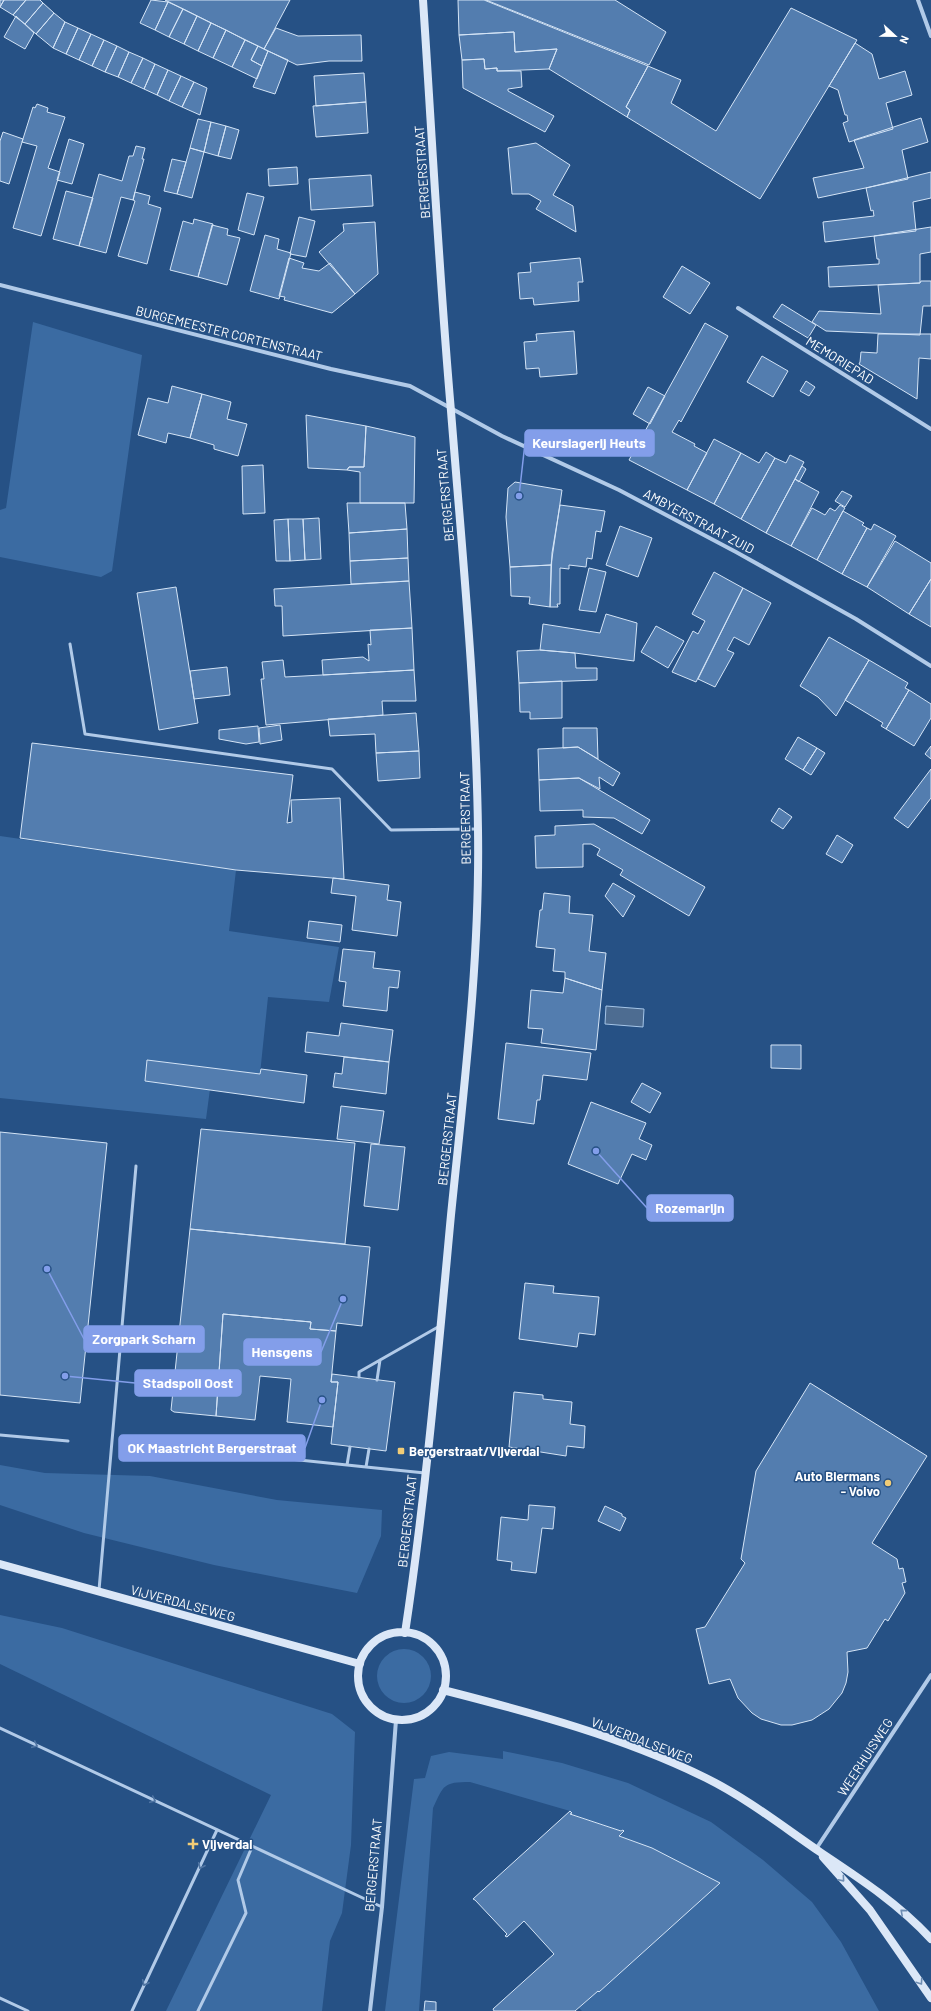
<svg xmlns="http://www.w3.org/2000/svg" width="931" height="2011" viewBox="0 0 931 2011" font-family="Barlow,sans-serif">
	<style>
		.green { fill: #3b6ba2 }
		.water { fill: #4d6c91; stroke: #a5c5e8 }
		.building { fill: #537daf; stroke: #d4e4f6 }
		.lines { fill: none; stroke-linecap: round; stroke-linejoin: round }
		.lane { stroke: #b1cae8; stroke-width: 3 }
		.street { stroke: #b1cae8; stroke-width: 4 }
		.secondary { stroke: #dbe7f7; stroke-width: 8 }
		.oneway { stroke: #5075a3 }
		.oneway2 { stroke: #6e8db3 }
		.poi-dot { fill: #f1cc76; stroke: #265185; stroke-width: 1.5 }
		.labels { text-anchor: middle; stroke-width: 3; stroke-linejoin: round; paint-order: stroke }
		.street-label { font-size: 13px; fill: #fff; stroke: #265185 }
		.poi-label { font-size: 13px; font-weight: bold; fill: #fff; stroke: #265185; text-anchor: start }
		.leader { fill: none; stroke: #839eea; stroke-width: 1.5 }
		.callout-dot { fill: #839eea; stroke: #265185; stroke-width: 1.5 }
		.callout { fill: #839eea; stroke: #839eea; stroke-width: 1.5 }
		.callout-label { font-size: 14px; text-anchor: middle; font-weight: bold; fill: #fff }
	</style>
	<rect width="100%" height="100%" fill="#265185"/>
	<!-- green -->
	<path class="green" d="M33,322L142,355L112,571L101,577L0,557V510L6,508Z
		M0,836L236,870L229,931L339,947L329,1002L268,997L260,1074L147,1060L145,1081L210,1089L206,1119L0,1098Z
		M0,1465L45,1473L150,1476L277,1500L382,1510L381,1536L357,1593L214,1565L84,1533L0,1505Z
		M0,1615L62,1628L332,1714L355,1732L351,1845L342,1913L330,1941L322,2011H166L271,1795L0,1664Z
		M377 1676a27 27 0 1 1 54 0a27 27 0 1 1-54 0Z
		M503,1751L562,1763L628,1783L711,1822L763,1860L812,1902L841,1942L879,2011H582L579,2008L598,1991L599,1992L719,1883L619,1836L624,1832L623,1830L621,1831L571,1814L570,1811L470,1782C443,1782 444,1785 433,1808L419,2011H385L414,1779L425,1778L431,1756L449,1752L503,1759Z"/>
	<!-- water -->
	<path class="water" d="M606,1006L644,1009L643,1027L605,1024Z"/>
	<!-- building -->
	<path class="building" d="M0,0H4L0,7Z
		M4,0H26L13,15L0,7Z
		M26,0H40L43,3L25,24L13,15Z
		M151,0L168,2L155,30L140,23Z
		M165,0H290L264,49Z
		M458,0H484L648,66L626,107L630,110L627,117L549,69L557,49L515,52L514,32L459,35Z
		M486,0H615L666,32L649,65Z
		M168,2L183,9L169,37L155,30Z
		M43,3L54,13L36,34L25,24Z
		M791,8L857,40L760,199L627,117L630,110L626,107L648,66L681,80L671,103L716,131Z
		M183,9L197,16L184,44L169,37Z
		M54,13L65,22L53,48L36,34Z
		M16,16L34,33L25,49L4,37Z
		M197,16L211,23L198,51L184,44Z
		M65,22L78,28L66,54L53,48Z
		M211,23L226,30L213,58L198,51Z
		M78,28L91,34L79,60L66,54Z
		M276,28L298,36L361,35L362,61H329L297,65L264,49Z
		M226,30L245,40L232,67L213,58Z
		M514,32L515,52L557,49L549,69L497,71V68L485,69L484,59L462,60L459,35Z
		M91,34L104,40L92,66L79,60Z
		M104,40L117,46L105,72L92,66Z
		M245,40L258,46L251,60L262,66L257,79L232,67Z
		M855,43L872,54L879,79L905,71L912,95L886,103L893,129L849,142L843,123L848,121L847,115H845L838,90L829,86Z
		M117,46L129,52L118,77L105,72Z
		M258,46L268,51L262,66L251,60Z
		M268,51L288,60L275,94L253,87Z
		M129,52L143,58L131,83L118,77Z
		M143,58L155,64L144,89L131,83Z
		M484,59L485,69L497,68V71H521L522,87L508,89V91L554,116L545,132L463,88L462,60Z
		M155,64L168,70L157,95L144,89Z
		M168,70L181,76L169,101L157,95Z
		M364,73L366,102L316,106L314,76Z
		M181,76L194,82L182,107L169,101Z
		M194,82L207,88L200,115L182,107Z
		M366,102L368,133L316,137L313,106Z
		M37,104L48,108L47,112L65,117L48,168L60,172L41,236L13,228L37,146L22,142L33,107L35,108Z
		M921,118L928,142L902,150L908,179L818,198L813,178L864,168L854,140Z
		M198,119L211,122L204,152L190,148Z
		M211,122L226,126L218,156L204,152Z
		M226,126L239,130L231,159L218,156Z
		M3,132L23,139L9,184L0,181V141Z
		M69,139L84,144L72,184L57,180Z
		M536,143L570,165L553,195L573,206L576,232L536,209L541,201L529,194H512L508,148Z
		M136,146L145,148L142,159H144L135,192L133,200L121,197L106,253L79,246L99,174L122,181L129,156H133Z
		M190,148L204,152L192,198L177,194Z
		M172,159L186,162L177,194L164,191Z
		M297,167L298,184L269,186L268,169Z
		M931,172V198L913,202L916,231L825,242L823,222L874,216L873,210L871,211L866,188Z
		M371,175L373,206L311,210L309,179Z
		M66,191L93,198L79,246L53,239Z
		M135,192L150,196L148,204L161,208L147,264L118,256L135,201L133,200Z
		M247,193L264,197L254,235L238,230Z
		M299,217L315,221L306,257L290,254Z
		M194,219L213,224L198,277L170,270L183,221L193,224Z
		M375,222L378,274L355,294L319,252L344,231L343,224Z
		M212,225L228,229L227,235L240,238L227,285L198,277Z
		M931,227V252L920,254V283L829,287L828,267L879,264V259H877L874,236Z
		M265,235L279,239L277,249L291,253L279,299L250,291Z
		M289,258L304,263L302,268L319,271L330,263L355,294L332,313L284,300L285,297L279,296Z
		M580,258L583,282H578L579,301L534,305L533,298L520,299L518,273L531,272L530,263Z
		M682,266L710,283L690,314L663,297Z
		M921,281H931V306H923L920,335L826,331L812,322L819,311L881,314L878,285L920,283Z
		M782,304L816,325L808,338L773,317Z
		M705,323L728,336L681,422L679,420L672,432L695,444L694,446L707,453L687,490L629,460Z
		M574,331L577,374L540,377L539,368L526,369L524,342L537,341L536,334Z
		M878,334H931V359L919,358L917,399L859,364L860,362L861,352L877,353Z
		M762,356L788,371L773,397L747,382Z
		M806,381L815,387L809,396L800,391Z
		M172,386L202,394L190,438L168,433L166,443L138,435L148,398L168,403Z
		M648,387L665,396L650,424L633,414Z
		M202,394L231,402L227,419L247,424L238,456L214,449V445L190,438Z
		M306,415L366,426L364,467H349L347,470L308,468Z
		M366,426L415,437L414,503H360V472L347,470L349,467H364Z
		M714,439L741,453L714,504L687,490Z
		M766,452L775,458L741,519L714,504L741,453L759,463Z
		M790,455L804,462L766,533L741,519L775,458L786,463Z
		M263,465L265,513L243,514L242,466Z
		M802,466L806,469L799,482L795,479Z
		M795,479L819,492L791,546L766,533Z
		M515,482L562,490L551,565L510,567L506,517L508,488Z
		M842,491L852,496L845,507L835,501Z
		M347,503H405L407,529L349,533Z
		M560,505L605,511L601,532L596,531L592,559L587,558L586,567L569,565V569L560,568V604H557L558,607H550L552,553Z
		M840,505L845,508L843,511L817,560L791,546L812,508L825,515L830,508L835,511Z
		M843,511L864,523L862,525L867,528L842,574L817,560Z
		M319,518L321,559L305,560L303,519Z
		M288,519L290,561H276L274,520Z
		M288,519H303L305,560L290,561Z
		M874,524L896,536L867,587L842,574L867,528L871,530Z
		M620,526L652,538L638,577L606,565Z
		M407,529L408,558L350,561L349,533Z
		M895,541L931,563V579L909,614L867,587Z
		M408,558L409,581L351,584L350,561Z
		M551,565L550,607L529,604L530,597L511,596L510,567Z
		M589,568L606,572L596,612L579,610Z
		M714,572L743,588L696,682L672,672L693,631L698,634L705,621L692,614Z
		M931,579V627L909,614Z
		M409,581L412,628L283,636L282,606H275L274,589Z
		M176,587L198,723L159,730L137,593Z
		M743,588L771,603L749,645L734,637L727,650L734,653L715,687L698,679Z
		M606,614L637,623L634,661L575,653L540,650L543,624L600,633Z
		M656,626L684,641L668,668L641,652Z
		M412,628L414,670L323,675L322,660L363,657L369,661L368,644L371,645L370,630Z
		M829,637L869,660L836,716L818,697L800,686Z
		M540,650L575,653L576,668H597V680L519,683L517,651Z
		M283,660L285,677L414,670L416,701H382L383,715L266,725L261,679H264L262,662Z
		M869,660L908,683L905,688L909,690L886,729L881,726L883,723L845,700Z
		M227,667L230,695L194,699L190,671Z
		M562,681V718L530,719V712H520L519,683Z
		M909,690L931,704V718L914,746L886,729Z
		M416,713L419,751L376,753L375,734L330,736L328,719Z
		M280,725L282,740L260,744L259,728Z
		M258,726L259,742L246,744L219,739V730Z
		M563,728H597L598,759L578,747L563,748Z
		M798,737L817,748L803,770L785,759Z
		M32,743L293,775L287,823L292,822L291,800L340,798L344,879L236,870L20,838Z
		M931,746V759L925,754Z
		M578,747L620,773L613,786L599,777L600,789L579,778L539,780L538,749Z
		M817,748L825,753L811,775L803,770Z
		M419,751L420,778L378,781L376,753Z
		M931,769V798L908,828L894,818Z
		M579,778L650,820L642,834L614,818L583,817V810L540,811L539,780Z
		M779,808L792,817L783,829L771,821Z
		M594,824L705,887L689,916L620,875L623,870L597,855L600,849L591,844H583V867L536,868L535,836L555,835V826Z
		M837,835L853,845L842,863L826,854Z
		M333,878L389,885L387,900L401,902L397,936L352,930L356,896L331,893Z
		M613,883L635,896L623,917L605,896Z
		M544,893L570,896L569,913L593,915L589,951L606,953L602,990L565,978V972L553,971L555,949L536,947L540,910H542Z
		M309,921L342,925L340,942L307,938Z
		M343,949L375,952L373,968L400,971L398,988L389,987L387,1011L343,1006L346,982L339,981Z
		M565,978L602,990L596,1050L541,1043L543,1029L528,1028L531,990L563,993Z
		M341,1023L393,1030L389,1062L305,1052L307,1032L339,1036Z
		M506,1043L591,1053L587,1080L543,1075L540,1100H537L534,1124L498,1119Z
		M771,1045H801V1069L771,1068Z
		M344,1057L389,1062L386,1094L333,1087L335,1073L342,1074Z
		M147,1060L260,1074L261,1069L307,1075L304,1103L145,1081Z
		M642,1083L661,1093L650,1113L631,1102Z
		M591,1102L646,1123L639,1139L652,1145L646,1160L632,1154L618,1184L568,1164Z
		M341,1106L384,1111L379,1144L337,1139Z
		M201,1129L355,1143L345,1244L190,1229Z
		M0,1132L107,1143L80,1403L0,1395Z
		M371,1144L405,1147L398,1210L364,1206Z
		M190,1229L370,1247L362,1326L337,1323L336,1331L310,1329L311,1322L223,1314L216,1416L174,1412L171,1410Z
		M525,1283L554,1286L553,1293L599,1297L595,1335L579,1333L577,1347L519,1339Z
		M223,1314L311,1322L310,1329L336,1331L331,1382H338L333,1427L287,1422L291,1379L260,1376L255,1420L216,1416Z
		M332,1374L395,1382L386,1451L331,1444L338,1382H331Z
		M810,1383L927,1456L872,1543L897,1559L899,1569L903,1568L906,1582L902,1583L905,1593L888,1621L885,1619L867,1648L847,1652L848,1672L846,1683L842,1693L829,1709L812,1720L792,1725H781L761,1719L752,1713L738,1698L730,1679L709,1684L696,1629L705,1627L745,1563L741,1559L756,1471Z
		M514,1392L543,1395V1399L572,1402L570,1424L585,1426L584,1448L567,1446L566,1456L509,1447Z
		M529,1505L555,1507L553,1529L542,1528L536,1573L511,1570L512,1562L497,1560L501,1517L528,1520Z
		M605,1506L622,1514V1516L626,1518L620,1531L598,1521Z
		M570,1811L572,1813L570,1814L621,1831L623,1830L624,1831L619,1836L652,1848L720,1883L599,1992L598,1991L575,2011H494L493,2009L554,1954L524,1921L507,1937L505,1936L507,1934L475,1900L473,1899Z
		M425,2001L436,2002V2011H424Z"/>
	<g class="lines">
		<!-- lane -->
		<path class="lane" d="M70,644L85,734L332,769L391,830L477,829
			M359,1377V1372L438,1327
			M377,1380L380,1360
			M0,1435L68,1441
			M350,1447L347,1465L366,1467
			M195,1449L347,1465
			M369,1449L366,1467L425,1473
			M99,1590L136,1166
			M0,1728L382,1907
			M0,1998L28,2011
			M132,2011L217,1830
			M198,2011L246,1913L238,1880L252,1847"/>
		<!-- street -->
		<path class="street" d="M918,0L931,36
			M0,285L331,369L410,386L502,436L619,490L736,552L856,619L931,666
			M738,308L931,429
			M816,1849L931,1675
			M370,2011L382,1907L396,1720"/>
		<!-- secondary -->
		<path class="secondary" d="M0,1564L360,1664
			M358 1676a44 44 0 1 1 88 0a44 44 0 1 1-88 0Z
			M405,1633C426,1494 438,1354 451,1215C464,1087 480,959 478,830C476,690 462,550 451,411C439,274 432,137 423,0
			M443,1690C533,1713 623,1737 706,1778C748,1799 782,1826 820,1852C859,1878 899,1904 931,1939
			M823,1857L870,1910L931,1998"/>
	</g>
	<!-- one-way arrows -->
	<defs><path id="oneway-chevron" d="M-2-3.5L2.5 0L-2 3.5" fill="none" stroke-width="1.6" stroke-linecap="round" stroke-linejoin="round"/></defs>
	<g class="oneway">
		<use href="#oneway-chevron" transform="translate(35 1745) rotate(25)"/>
		<use href="#oneway-chevron" transform="translate(153 1800) rotate(25)"/>
		<use href="#oneway-chevron" transform="translate(201 1866) rotate(115)"/>
		<use href="#oneway-chevron" transform="translate(145 1983) rotate(115)"/>
	</g>
	<g class="oneway2">
		<use href="#oneway-chevron" transform="translate(842 1879) rotate(49)"/>
		<use href="#oneway-chevron" transform="translate(903 1912) rotate(-139)"/>
		<use href="#oneway-chevron" transform="translate(920 1982) rotate(56)"/>
	</g>
	<!-- markers -->
	<g class="poi-dot">
		<rect x="397" y="1447" width="8" height="8" rx="2"/>
		<circle cx="888" cy="1483" r="4"/>
		<path d="M191 1838h4v4h4v4h-4v4h-4v-4h-4v-4h4z"/>
	</g>
	<g class="labels">
		<!-- street labels -->
		<g class="street-label">
			<text transform="translate(422 172) rotate(-94)" y="5">BERGERSTRAAT</text>
			<text transform="translate(229 333) rotate(14)" y="5">BURGEMEESTER CORTENSTRAAT</text>
			<text transform="translate(840 360) rotate(32)" y="5">MEMORIEPAD</text>
			<text transform="translate(445 495) rotate(-95)" y="5">BERGERSTRAAT</text>
			<text transform="translate(699 521) rotate(28)" y="5">AMBYERSTRAAT ZUID</text>
			<text transform="translate(465 818) rotate(-91)" y="5">BERGERSTRAAT</text>
			<text transform="translate(447 1139) rotate(-84)" y="5">BERGERSTRAAT</text>
			<text transform="translate(407 1521) rotate(-84)" y="5">BERGERSTRAAT</text>
			<text transform="translate(183 1603) rotate(15)" y="5">VIJVERDALSEWEG</text>
			<text transform="translate(642 1740) rotate(21)" y="5">VIJVERDALSEWEG</text>
			<text transform="translate(865 1757) rotate(-57)" y="5">WEERHUISWEG</text>
			<text transform="translate(373 1865) rotate(-85)" y="5">BERGERSTRAAT</text>
		</g>
		<!-- poi labels -->
		<g class="poi-label">
			<text x="409" y="1456">Bergerstraat/Vijverdal</text>
			<text x="880" y="1481" text-anchor="end">Auto Biermans<tspan x="880" dy="15">- Volvo</tspan></text>
			<text x="202" y="1849">Vijverdal</text>
		</g>
	</g>
	<!-- callouts -->
	<path class="leader" d="M519 496L525 443M596 1151L647 1208M47 1269L84 1339M343 1299L321 1352M65 1376L135 1383M322 1400L305 1448"/>
	<g class="callout-dot">
		<circle cx="519" cy="496" r="4"/>
		<circle cx="596" cy="1151" r="4"/>
		<circle cx="47" cy="1269" r="4"/>
		<circle cx="343" cy="1299" r="4"/>
		<circle cx="65" cy="1376" r="4"/>
		<circle cx="322" cy="1400" r="4"/>
	</g>
	<g class="callout">
		<rect x="525" y="430" width="129" height="26" rx="4"/>
		<rect x="647" y="1195" width="86" height="26" rx="4"/>
		<rect x="84" y="1326" width="120" height="26" rx="4"/>
		<rect x="244" y="1339" width="77" height="26" rx="4"/>
		<rect x="135" y="1370" width="106" height="26" rx="4"/>
		<rect x="119" y="1435" width="186" height="26" rx="4"/>
	</g>
	<g class="callout-label">
		<text x="589" y="448">Keurslagerij Heuts</text>
		<text x="690" y="1213">Rozemarijn</text>
		<text x="144" y="1344">Zorgpark Scharn</text>
		<text x="282" y="1357">Hensgens</text>
		<text x="188" y="1388">Stadspoli Oost</text>
		<text x="212" y="1453">OK Maastricht Bergerstraat</text>
	</g>
	<!-- north arrow -->
	<g transform="translate(895 36) rotate(112)" stroke="#265185" stroke-width="3" paint-order="stroke">
	<path d="M0-3L7 15L0 10L-7 15Z" fill="#ffffff"/>
	<text y="-6" font-size="11" font-weight="bold" text-anchor="middle" fill="#ffffff">N</text>
	</g>
</svg>
